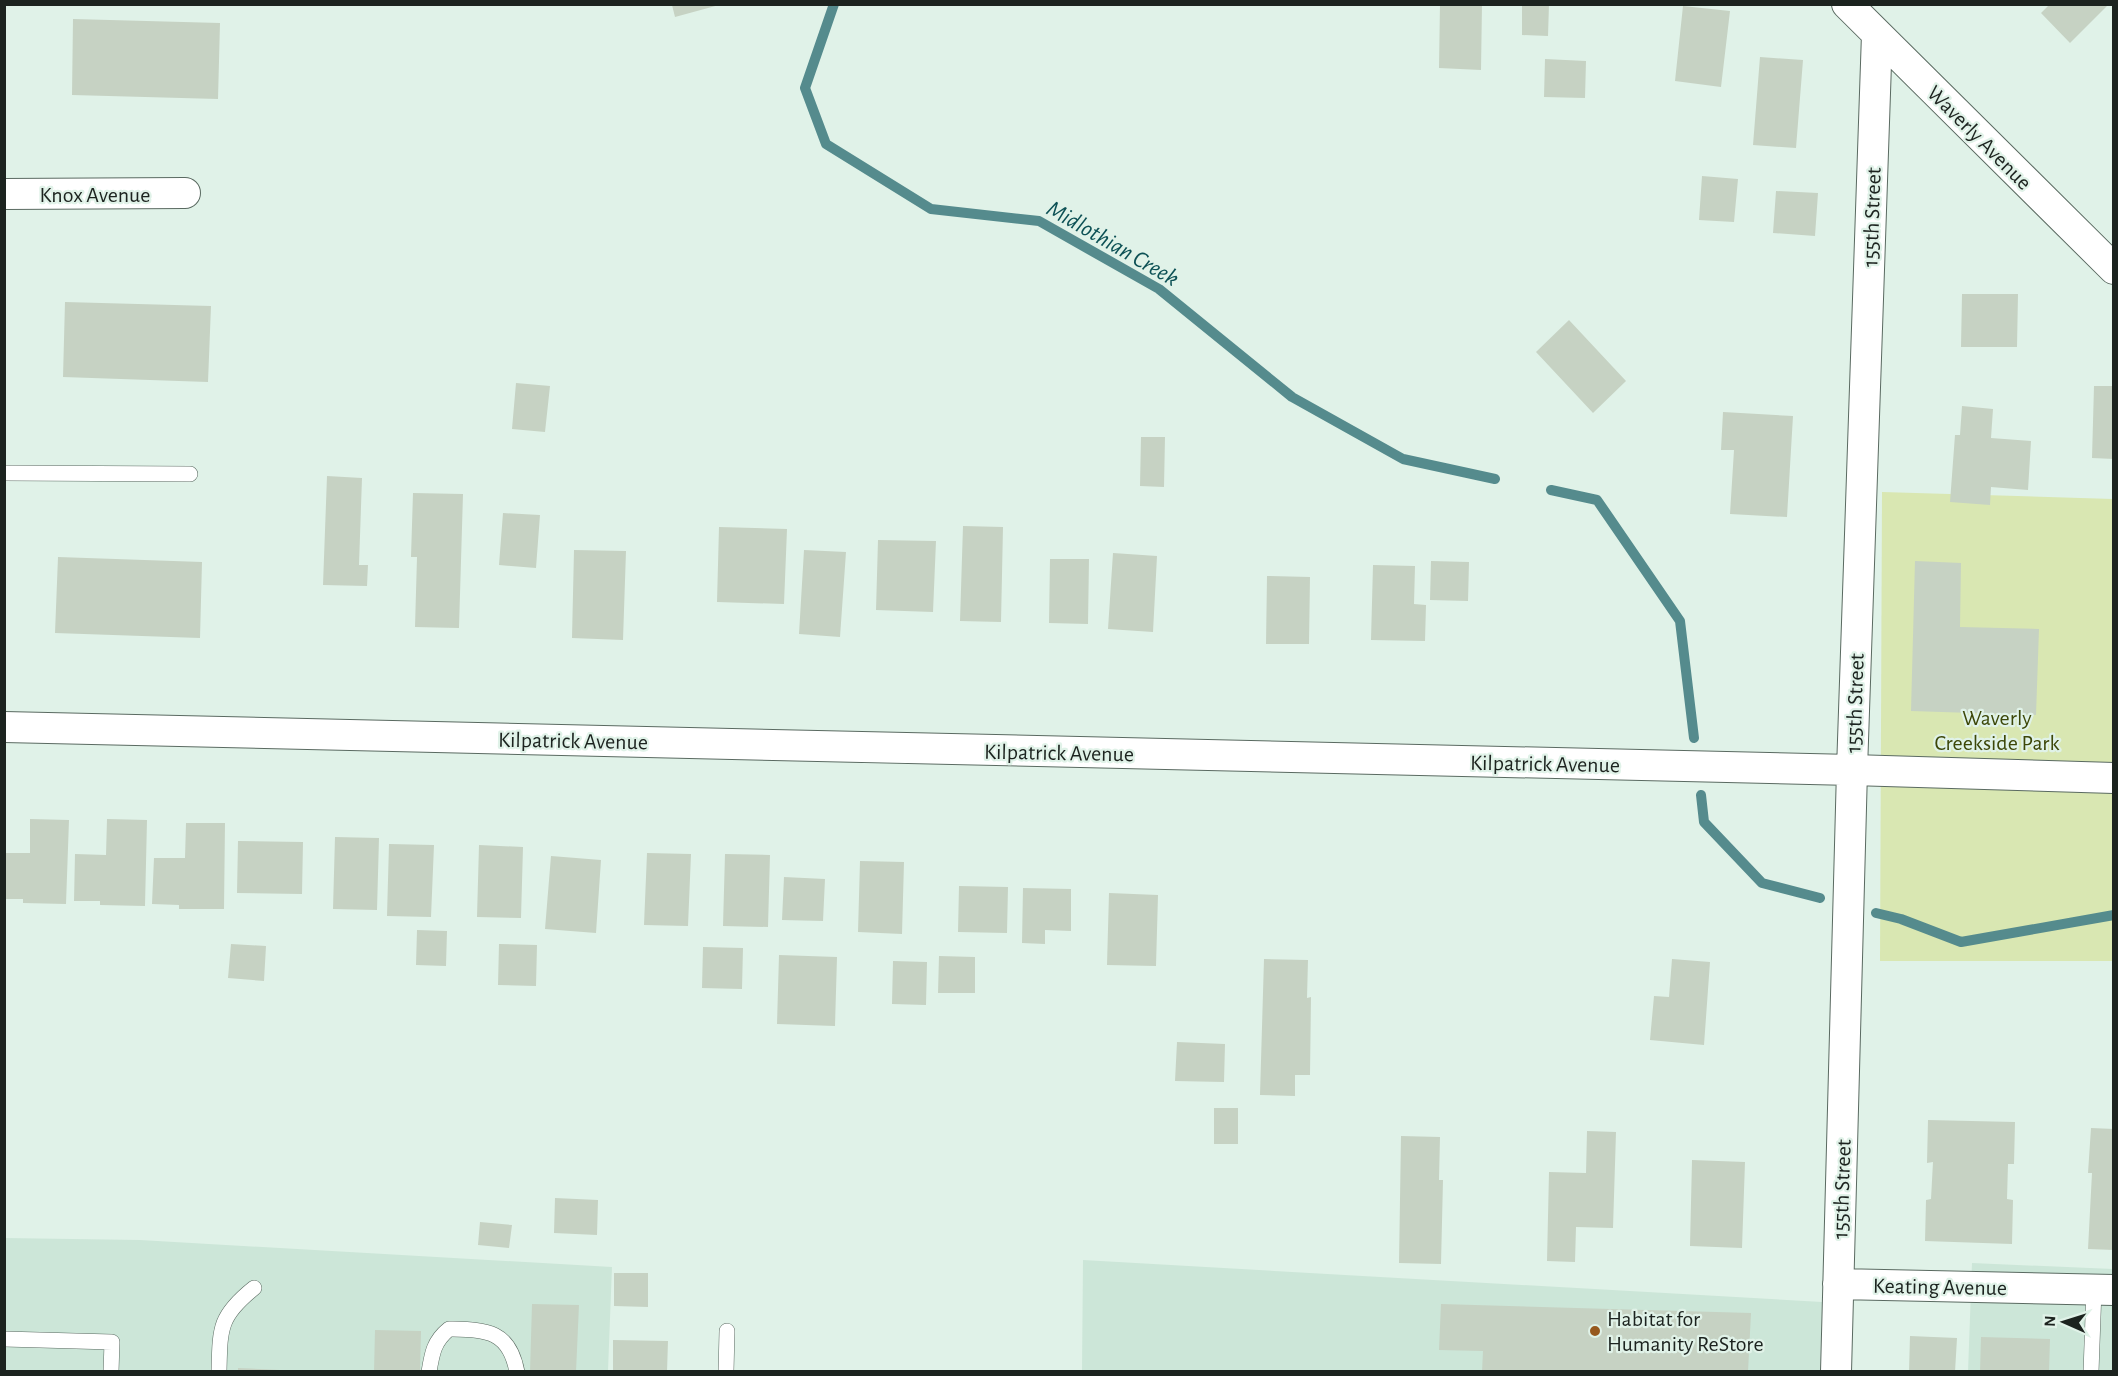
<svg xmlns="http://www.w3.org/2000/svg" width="2118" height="1376" viewBox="0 0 2118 1376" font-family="'Alegreya Sans',sans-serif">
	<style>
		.built { fill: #cce6d8 }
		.green { fill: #d9e7b2 }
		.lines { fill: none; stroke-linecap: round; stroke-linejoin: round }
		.stream { stroke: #558b8d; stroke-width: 10 }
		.building { fill: #c6d2c3 }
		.lane-casing { stroke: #5a6a61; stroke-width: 16 }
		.street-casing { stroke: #5a6a61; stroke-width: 32 }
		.lane { stroke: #fff; stroke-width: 15 }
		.street { stroke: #fff; stroke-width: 30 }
		.poi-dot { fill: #96581d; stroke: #e0f2e8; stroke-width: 2 }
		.labels { text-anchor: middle; stroke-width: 4.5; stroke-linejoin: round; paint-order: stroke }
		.street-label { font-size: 22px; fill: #1c231f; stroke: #e0f2e8 }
		.park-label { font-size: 22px; fill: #3c4708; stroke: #e0f2e8 }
		.poi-label { font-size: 22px; fill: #1c231f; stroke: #e0f2e8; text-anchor: start }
		.water-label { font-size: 24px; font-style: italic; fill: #0d5155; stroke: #e0f2e8 }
	</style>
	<rect width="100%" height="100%" fill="#e0f2e8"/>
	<!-- built -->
	<path class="built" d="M5,1238L140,1240L612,1267L608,1371L5,1372Z
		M1083,1260L1822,1302L1820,1371L1082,1372Z
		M1972,1263L2113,1269V1371L1968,1372Z"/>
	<!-- green -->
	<path class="green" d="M1882,492L2113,499V961H1880Z"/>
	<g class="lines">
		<!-- stream -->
		<path class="stream" d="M834,4L805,88L826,144L931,209L1039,221L1159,289L1292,397L1403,459L1495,479
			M1551,490L1597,500L1680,621L1694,738
			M1701,795L1704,822L1762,883L1820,898
			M1876,913L1901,919L1961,942L2114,915"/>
	</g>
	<!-- building -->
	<path class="building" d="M1440,4H1482L1481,70L1439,68Z
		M1522,4H1549L1548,36L1522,35Z
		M2050,4H2109L2070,43L2041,13Z
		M672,5H719L675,17Z
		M1683,6L1730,11L1721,87L1675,81Z
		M73,19L220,23L218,99L72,95Z
		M1760,57L1803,60L1796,148L1753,145Z
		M1545,59L1586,61L1585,98L1544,97Z
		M1702,176L1738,179L1734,222L1699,220Z
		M1776,191L1818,193L1815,236L1773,233Z
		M1962,294H2018L2017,347H1961Z
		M65,302L211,306L208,382L63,377Z
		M1569,320L1626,381L1593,413L1536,352Z
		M516,383L550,386L545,432L512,429Z
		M2094,386H2114V459L2092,458Z
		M1962,406L1993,409L1991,438L2031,441L2028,490L1991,487L1990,505L1950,502L1955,435H1960Z
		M1723,412L1793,416L1787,517L1730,514L1734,450H1721Z
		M1141,437H1165L1164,487L1140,486Z
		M327,476L362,478L359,565H368L367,586L323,585Z
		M413,493L463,494L459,628L415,627L417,557H411Z
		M503,513L540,515L536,568L499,565Z
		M963,526L1003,527L1001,622L960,621Z
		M719,527L787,529L784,604L717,602Z
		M878,540L936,541L933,612L876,610Z
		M574,550L626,551L623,640L572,638Z
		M804,550L846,552L840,637L799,634Z
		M1113,553L1157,556L1153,632L1108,629Z
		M58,557L202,562L200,638L55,633Z
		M1050,559H1089L1088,624L1049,623Z
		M1431,561L1469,562L1468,601L1430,600Z
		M1915,561L1961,563L1960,627L2039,629L2036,715L1911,711Z
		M1373,565L1415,566L1414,604L1426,605L1425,641L1371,640Z
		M1267,576L1310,577L1309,644H1266Z
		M30,819L69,820L66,904L23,903V899H4V853H30Z
		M107,819L147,820L145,906L100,905V901H74L75,854L106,855Z
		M186,823H225L224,909H179V905L152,904L154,858H185Z
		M335,837L379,838L377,910L333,909Z
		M238,841L303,842L302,894L237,893Z
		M389,844L434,845L431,917L387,916Z
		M479,845L523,847L521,918L477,917Z
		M647,853L691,854L688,926L644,925Z
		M725,854L770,855L768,927L723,926Z
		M551,856L601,860L596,933L545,929Z
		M860,861L904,862L902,934L858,932Z
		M784,877L825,879L823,921L782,920Z
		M959,886L1008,887L1007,933L958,932Z
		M1023,888L1071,889V931L1045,930V944L1022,943Z
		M1109,893L1158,895L1156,966L1107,965Z
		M417,930L447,931L446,966L416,965Z
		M231,944L266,946L264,981L228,978Z
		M499,944L537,945L536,986L498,985Z
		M703,947L743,948L742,989L702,988Z
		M779,955L837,957L835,1026L777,1024Z
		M939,956L975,957V993H938Z
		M1264,959L1308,960L1307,998L1311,997L1310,1075H1295V1096L1260,1095Z
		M1672,959L1710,962L1704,1045L1650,1040L1654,996L1669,997Z
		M893,961L927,962L926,1005L892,1004Z
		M1177,1042L1225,1044L1224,1082L1175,1081Z
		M1214,1108H1238V1144H1214Z
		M1928,1120L2015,1122L2014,1164H2008L2007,1199L2013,1200L2012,1244L1925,1241L1926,1200L1931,1199L1933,1162L1927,1163Z
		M2091,1128L2114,1129V1250L2088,1249L2092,1173H2088Z
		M1587,1131L1616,1132L1613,1228L1576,1227L1575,1262L1547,1261L1549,1172L1586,1173Z
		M1401,1136L1440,1137L1439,1180H1443L1441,1264L1399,1263Z
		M1692,1160L1745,1162L1742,1248L1690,1246Z
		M555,1198L598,1200L597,1235L554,1233Z
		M480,1222L512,1225L509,1248L478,1245Z
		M614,1273H648V1307L614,1306Z
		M532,1304L579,1305L576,1372H530Z
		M1441,1304L1751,1313L1748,1372H1482L1483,1351L1439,1350Z
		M375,1330L421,1331L420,1372H374Z
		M1910,1336L1957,1338L1955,1372H1909Z
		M1981,1337L2050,1339L2049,1372H1980Z
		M613,1340L668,1341L667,1372H613Z
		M238,1368L280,1370V1372H238Z"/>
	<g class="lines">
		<!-- lane casing -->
		<g class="lane-casing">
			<path id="lane" d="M4,473L190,474
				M4,1339L112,1342L111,1372
				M219,1372C220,1328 219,1316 254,1288
				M429,1372C432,1353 434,1341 449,1329C485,1330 509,1329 517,1372
				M726,1372L727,1331
				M2091,1372L2094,1289"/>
		</g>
		<!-- street casing -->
		<g class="street-casing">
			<path id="street" d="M1847,4L2114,269
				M4,194L185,193
				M4,727L1852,770L2114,778
				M1838,1284L2114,1290
				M1836,1372L1852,770L1877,34"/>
		</g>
		<!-- lane -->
		<use href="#lane" class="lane"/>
		<!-- street -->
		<use href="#street" class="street"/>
	</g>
	<!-- markers -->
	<circle class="poi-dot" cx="1595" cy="1331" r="6"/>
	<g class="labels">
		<!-- street labels -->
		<g class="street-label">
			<text transform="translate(1980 137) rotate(45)" y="8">Waverly Avenue</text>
			<text x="95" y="202">Knox Avenue</text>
			<text transform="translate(1871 217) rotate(-88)" y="8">155th Street</text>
			<text transform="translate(1854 703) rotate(-88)" y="8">155th Street</text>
			<text transform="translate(573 740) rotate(1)" y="8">Kilpatrick Avenue</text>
			<text transform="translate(1059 752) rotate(1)" y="8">Kilpatrick Avenue</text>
			<text transform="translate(1545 763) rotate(1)" y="8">Kilpatrick Avenue</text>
			<text transform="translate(1841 1189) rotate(-88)" y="8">155th Street</text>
			<text transform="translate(1940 1286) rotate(1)" y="8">Keating Avenue</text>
		</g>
		<!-- park labels -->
		<g class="park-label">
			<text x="1997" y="725">Waverly<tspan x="1997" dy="25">Creekside Park</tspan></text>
		</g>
		<!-- poi labels -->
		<g class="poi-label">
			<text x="1607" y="1326">Habitat for<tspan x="1607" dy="25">Humanity ReStore</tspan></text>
		</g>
		<!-- water labels -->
		<g class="water-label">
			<text transform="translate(1113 243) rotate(30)" y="8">Midlothian Creek</text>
		</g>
	</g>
	<!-- border -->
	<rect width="2118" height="1376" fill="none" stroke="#1c231f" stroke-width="12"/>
	<!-- north arrow -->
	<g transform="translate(2064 1322) rotate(273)" stroke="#e0f2e8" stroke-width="4.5" paint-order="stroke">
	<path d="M0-4.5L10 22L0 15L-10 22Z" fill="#1c231f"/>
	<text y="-9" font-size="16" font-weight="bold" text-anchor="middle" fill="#1c231f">N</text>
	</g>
</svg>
